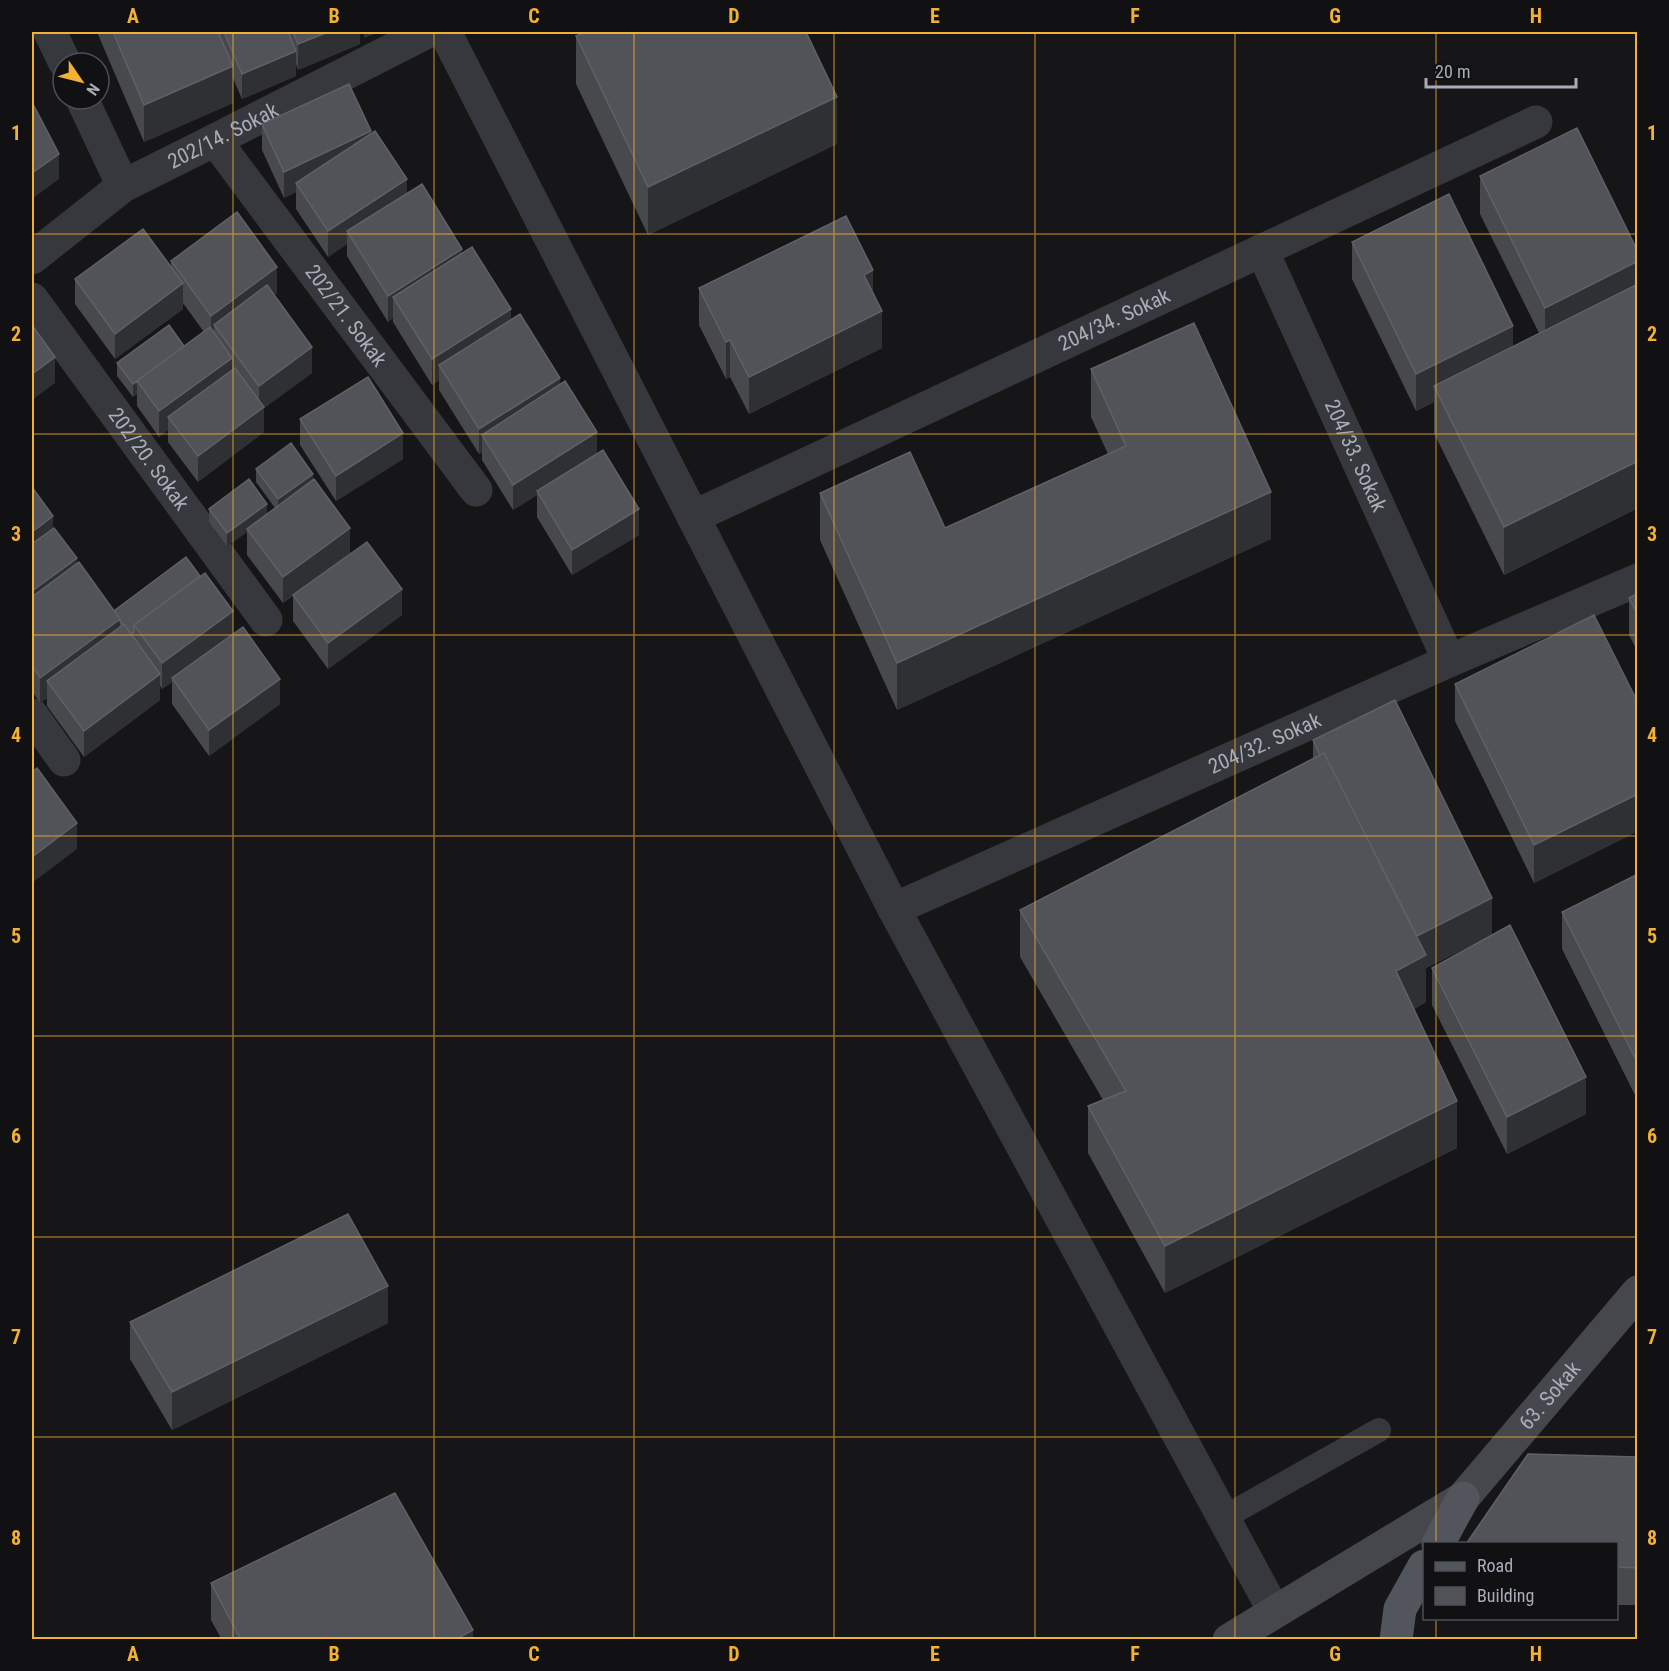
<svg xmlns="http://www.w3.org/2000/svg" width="1669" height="1671" viewBox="0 0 1669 1671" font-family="'Roboto Condensed',sans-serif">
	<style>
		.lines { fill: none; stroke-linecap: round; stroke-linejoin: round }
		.lane { stroke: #37383d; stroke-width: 24 }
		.street { stroke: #37383d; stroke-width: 33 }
		.secondary { stroke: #45474d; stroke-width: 33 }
		.primary { stroke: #53555c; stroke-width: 33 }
		.wall { fill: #47494d }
		.shaded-wall { fill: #2f3033 }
		.building { fill: #525359; stroke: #5f6168; stroke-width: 1.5 }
		.grid { fill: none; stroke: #f2b134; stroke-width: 1.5; stroke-opacity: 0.55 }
		.labels { text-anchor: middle; stroke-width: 4.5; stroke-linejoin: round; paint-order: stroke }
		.street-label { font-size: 21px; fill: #a8adb8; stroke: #111113 }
		.neatline { fill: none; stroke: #f2b134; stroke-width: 2 }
		.grid-label { font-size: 20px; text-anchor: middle; font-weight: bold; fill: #f2b134 }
	</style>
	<rect width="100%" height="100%" fill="#161618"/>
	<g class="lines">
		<!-- lane -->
		<path class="lane" d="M1223,1518L1379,1430"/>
		<!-- street -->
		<g class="street">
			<path d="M50,32L65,63"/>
			<path d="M445,32L894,909L1274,1611"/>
			<path d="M82,99L123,186"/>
			<path id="s1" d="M215,140L476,490"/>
			<path id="s2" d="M1262,250L1449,661"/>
			<path id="s3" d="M32,258L123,186L215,140L427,32"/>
			<path id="s4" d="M32,299L266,620"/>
			<path id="s5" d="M693,517L1536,122"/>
			<path d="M32,715L64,760"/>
			<path id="s6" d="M894,909L1449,661L1638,580"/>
		</g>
		<!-- secondary -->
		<path class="secondary" id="s7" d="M1229,1640L1463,1498L1638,1292"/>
		<!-- primary -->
		<path class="primary" d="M1438,1544L1463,1498
			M1396,1640L1400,1609L1424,1566"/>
	</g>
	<!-- wall -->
	<path class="wall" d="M97,32H360V44L298,70L296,64V76L242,99L233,78V103L144,142Z
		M576,36L837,144L648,235L576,84Z
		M262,124L371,133L407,193L462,253L511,320L560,385L639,535L572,575L537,517V495L513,510L482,460V452L479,454L439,390V380L432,385L393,322V318L388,322L347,256V244L328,257L296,209V192L284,198L262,150Z
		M1480,176L1638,252V508L1504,575L1434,433V402L1416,411L1352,279V242L1513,346L1539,333L1480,214Z
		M171,261L277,293L274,295L312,373L264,408V432L198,482L168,442V430L159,437L137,406V394L133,397L117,376V363L184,346L204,332L183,303V309L115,359L75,304V279L171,268Z
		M699,288L873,292L882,348L749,414L730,377L726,379L699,325Z
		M1091,369L1271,539L897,710L820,540V493L945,528L1108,454L1091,417Z
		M300,419L403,459L336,501L300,445Z
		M256,469L313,480L350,554L402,615L328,669L293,621V596L283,603L247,555V532L227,546L209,522V509L267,514L275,508L256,482Z
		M32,487L53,528L77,564L114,611L233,634L280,704L209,756L172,704V682L162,689L160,686V700L84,757L47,706V698L40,703L32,691Z
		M1638,593V652L1629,635V598Z
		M1455,684L1638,703V831L1534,883L1455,721Z
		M1313,740L1492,935L1586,1114L1507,1154L1432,1005V968L1490,936L1426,968V1002L1414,1009L1457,1148L1165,1293L1088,1153V1106L1103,1100L1020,957V910L1313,759Z
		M1638,874V1101L1562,949V912Z
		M130,1322L388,1323L172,1430L130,1359Z
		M1638,1457V1605H1617V1544Z
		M211,1583L473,1640H222L211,1620Z"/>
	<!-- shaded-wall -->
	<path class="shaded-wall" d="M328,32H360V44L298,70V44Z
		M364,32H380L364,38Z
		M296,51V76L242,99V74Z
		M233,66V103L144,142V105Z
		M837,97V144L648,235V187Z
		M371,131V157L296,183V192L284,198V172Z
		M59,154V179L32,199V173Z
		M407,179V204L347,231V244L328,257V231Z
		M462,249V275L393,297V318L388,322V296Z
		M1638,261V299L1545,345V308Z
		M277,267V293L221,334L214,325V339L211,341V316Z
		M873,270V307L864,275Z
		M183,283V309L115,359V334Z
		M511,309V334L439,365V380L432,385V359Z
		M882,311V348L749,414V377Z
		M1513,326V363L1434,386V402L1416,411V374Z
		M730,340V377L726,379V342Z
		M312,347V373L264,408V432L198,482V456L259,410V386Z
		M55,357V383L32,400V374Z
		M232,358V383L168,417V430L159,437V411Z
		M560,378V403L482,435V452L479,454V429Z
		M137,381V394L133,397V384Z
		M597,432V457L537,491V495L513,510V485Z
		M403,433V459L336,501V476Z
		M1638,461V508L1504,575V527Z
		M313,474V487L278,512V499Z
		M1271,492V539L897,710V663Z
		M267,504V517L247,529V532L227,546V533Z
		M639,509V535L572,575V550Z
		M53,516V542L32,558V532Z
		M350,528V554L283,603V577Z
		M77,558V583L32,617V591Z
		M402,589V615L328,669V643Z
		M233,611V637L172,678V682L162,689V663Z
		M120,619V645L47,681V698L40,703V678Z
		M160,674V700L84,757V731Z
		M280,679V704L209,756V730Z
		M1638,794V831L1534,883V845Z
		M77,823V849L32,883V857Z
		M1492,898V935L1426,968V1002L1396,1018V971L1413,938Z
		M1586,1077V1114L1507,1154V1117Z
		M1457,1101V1148L1165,1293V1246Z
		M388,1286V1323L172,1430V1392Z
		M473,1630V1640H455Z"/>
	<!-- building -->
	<path class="building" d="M113,32H218L233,66L144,105Z
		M224,32H288L296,51L242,74Z
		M293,32H328L298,44Z
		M586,32H806L837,97L648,187L576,36Z
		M349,84L371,131L284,172L262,124Z
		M32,102L59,154L32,173Z
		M1577,128L1638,252V261L1545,308L1480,176Z
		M375,131L407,179L328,231L296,183Z
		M422,184L462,249L388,296L347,231Z
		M1449,194L1513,326L1416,374L1352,242Z
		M237,212L277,267L211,316L171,261Z
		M846,216L873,270L864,275L882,311L749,377L730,340L726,342L699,288Z
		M143,229L183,283L115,334L75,279Z
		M472,247L511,309L432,359L393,297Z
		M1638,284V461L1504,527L1434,386Z
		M267,285L312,347L259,386L214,325Z
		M520,314L560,378L479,429L439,365Z
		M1194,323L1271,492L897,663L820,493L910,452L945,528L1126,446L1091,369Z
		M32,325L55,357L32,374Z
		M169,325L184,346L133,384L117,363Z
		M210,327L232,358L159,411L137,381Z
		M235,368L264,407L198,456L168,417Z
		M368,377L403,433L336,476L300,419Z
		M565,381L597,432L513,485L482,435Z
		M291,443L313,474L278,499L256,469Z
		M603,450L639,509L572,550L537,491Z
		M249,479L267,504L227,533L209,509Z
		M314,479L350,528L283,577L247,529Z
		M32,487L53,516L32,532Z
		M54,528L77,558L32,591V544Z
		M367,542L402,589L328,643L293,595Z
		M186,557L200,576L134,625V632L131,634L124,624L123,625L120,621V619L114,611Z
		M79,562L120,619L40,678L32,665V597Z
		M205,573L233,611L162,663L134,625Z
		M1638,593V615L1629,598Z
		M1594,615L1638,703V794L1534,845L1455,684Z
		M124,624L160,674L84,731L47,681Z
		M243,627L280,679L209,730L172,678Z
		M1395,700L1492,898L1417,936L1324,753L1320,755L1313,740Z
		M1324,753L1426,955L1396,971L1457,1101L1165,1246L1088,1106L1126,1091L1020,910Z
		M37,768L77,823L32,857V772Z
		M1638,874V1064L1562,912Z
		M1510,925L1586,1077L1507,1117L1432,968Z
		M348,1214L388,1286L172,1392L130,1322Z
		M1528,1454L1638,1457V1568L1617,1567V1544H1466Z
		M395,1493L473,1630L455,1640H241L211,1583Z"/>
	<!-- grid -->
	<path class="grid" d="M233,32V1640M434,32V1640M634,32V1640M834,32V1640M1035,32V1640M1235,32V1640M1436,32V1544M32,234H1638M32,434H1638M32,635H1638M32,836H1638M32,1036H1638M32,1237H1638M32,1437H1638M1436,1618V1640"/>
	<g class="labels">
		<!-- street labels -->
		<g class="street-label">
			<text dy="7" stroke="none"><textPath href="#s3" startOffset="228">202/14. Sokak</textPath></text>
			<text dy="7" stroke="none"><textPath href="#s1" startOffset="219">202/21. Sokak</textPath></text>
			<text dy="7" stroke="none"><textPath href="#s5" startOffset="465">204/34. Sokak</textPath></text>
			<text dy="7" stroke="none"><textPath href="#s2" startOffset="226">204/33. Sokak</textPath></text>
			<text dy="7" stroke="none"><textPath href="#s4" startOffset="198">202/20. Sokak</textPath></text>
			<text dy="7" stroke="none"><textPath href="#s6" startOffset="406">204/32. Sokak</textPath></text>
			<text dy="7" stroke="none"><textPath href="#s7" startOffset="408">63. Sokak</textPath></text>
		</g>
	</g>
	<!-- border -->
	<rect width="1669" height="1671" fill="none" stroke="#111113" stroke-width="66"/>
	<!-- legend -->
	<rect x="1423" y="1542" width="195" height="78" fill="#111113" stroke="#4d4f55" stroke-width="1.5"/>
	<rect x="1435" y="1562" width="30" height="9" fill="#53555c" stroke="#4d4f55" stroke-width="1.5"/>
	<text x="1477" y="1572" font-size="18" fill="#a8adb8">Road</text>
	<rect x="1435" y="1587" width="30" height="18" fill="#525359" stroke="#4d4f55" stroke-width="1.5"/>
	<text x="1477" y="1602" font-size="18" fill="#a8adb8">Building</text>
	<!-- north arrow -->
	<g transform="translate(81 81) rotate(125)"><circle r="28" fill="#111113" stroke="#4d4f55" stroke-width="1.5"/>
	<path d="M0-4.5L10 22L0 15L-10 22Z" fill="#f2b134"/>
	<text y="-9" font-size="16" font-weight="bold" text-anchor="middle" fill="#a8adb8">N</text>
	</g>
	<!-- scale -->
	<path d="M1426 78v9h150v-9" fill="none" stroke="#a8adb8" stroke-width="3"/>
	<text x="1435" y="78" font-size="18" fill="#a8adb8" stroke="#111113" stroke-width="4.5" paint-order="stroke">20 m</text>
	<rect x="33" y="33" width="1603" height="1605" class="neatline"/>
	<g class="grid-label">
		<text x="133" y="23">A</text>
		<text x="334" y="23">B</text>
		<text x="534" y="23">C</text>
		<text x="734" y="23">D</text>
		<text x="935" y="23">E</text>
		<text x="1135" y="23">F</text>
		<text x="1335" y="23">G</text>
		<text x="1536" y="23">H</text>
		<text x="16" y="140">1</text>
		<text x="1652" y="140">1</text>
		<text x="16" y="341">2</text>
		<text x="1652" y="341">2</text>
		<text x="16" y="541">3</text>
		<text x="1652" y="541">3</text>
		<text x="16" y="742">4</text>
		<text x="1652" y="742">4</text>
		<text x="16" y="943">5</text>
		<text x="1652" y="943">5</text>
		<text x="16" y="1143">6</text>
		<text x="1652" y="1143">6</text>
		<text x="16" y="1344">7</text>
		<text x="1652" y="1344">7</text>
		<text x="16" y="1545">8</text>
		<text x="1652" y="1545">8</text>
		<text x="133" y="1661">A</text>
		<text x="334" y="1661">B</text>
		<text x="534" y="1661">C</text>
		<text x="734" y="1661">D</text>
		<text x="935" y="1661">E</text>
		<text x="1135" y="1661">F</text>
		<text x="1335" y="1661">G</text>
		<text x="1536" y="1661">H</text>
	</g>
</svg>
